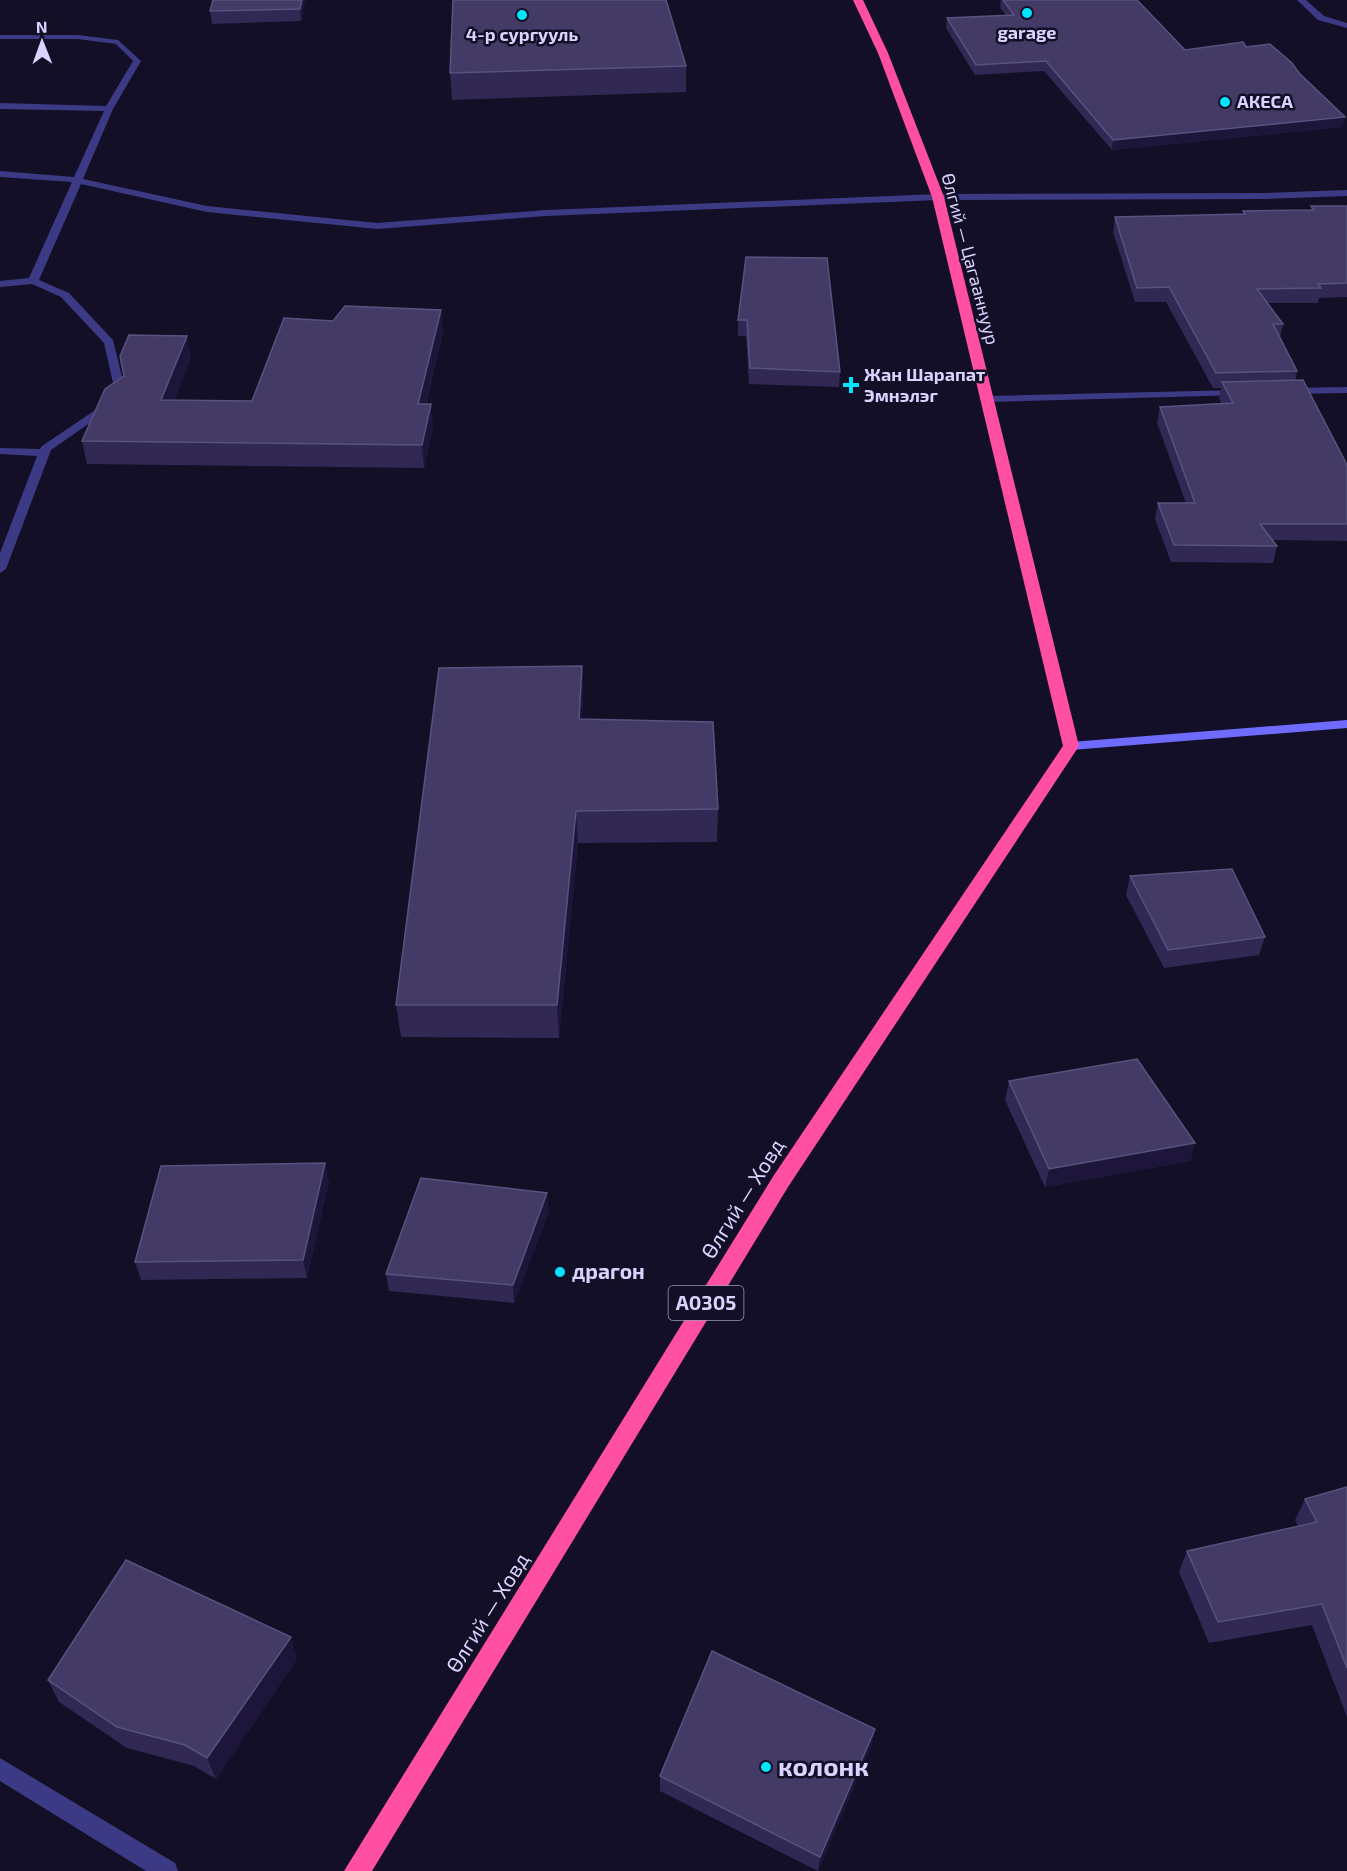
<svg xmlns="http://www.w3.org/2000/svg" width="1347" height="1871" viewBox="0 0 1347 1871" font-family="'Exo 2',sans-serif">
	<style>
		.lines { fill: none; stroke-linecap: round; stroke-linejoin: round }
		.street { fill: #3d3a85; fill-rule: evenodd }
		.secondary { fill: #6f6bff; fill-rule: evenodd }
		.highway { fill: #ff4fa3; fill-rule: evenodd }
		.wall { fill: #312854 }
		.shaded-wall { fill: #1d163a }
		.building { fill: #433a66; stroke: #5a527e; stroke-width: 1.5 }
		.poi-dot { fill: #00e5ff; stroke: #130f26; stroke-width: 2 }
		.labels { text-anchor: middle; stroke-width: 5; stroke-linejoin: round; paint-order: stroke }
		.far-poi-label { font-size: 18px; font-weight: bold; fill: #d9d4ff; stroke: #130f26 }
		.far-street-label { font-size: 18px; fill: #d9d4ff; stroke: #130f26 }
		.shield { fill: #130f26; stroke: #9e99be; stroke-width: 1.5 }
		.shield-label { font-size: 20px; font-weight: bold; fill: #d9d4ff }
		.street-label { font-size: 21px; fill: #d9d4ff; stroke: #130f26 }
		.poi-label { font-size: 21px; font-weight: bold; fill: #d9d4ff; stroke: #130f26; text-anchor: start }
		.near-poi-label { font-size: 26px; font-weight: bold; fill: #d9d4ff; stroke: #130f26; text-anchor: start }
	</style>
	<rect width="100%" height="100%" fill="#130f26"/>
	<g class="lines">
		<!-- street -->
		<path class="street" d="M1297,0H1306L1324,16L1347,23V28L1318,20Z
			M0,35H78L118,40L141,61L113,109L83,179L207,206L377,223L546,210L938,194L1265,193L1347,190V196L1265,199L938,200L546,216L377,229L207,212L81,184L39,280L69,293L113,340L127,397L51,450L6,569L0,573V553L37,456L0,454V448L40,449L42,446L116,396L104,343L61,297L32,284L0,287V281L29,278L72,182L0,177V171L74,177L104,111L0,109V103L106,106L133,61L116,44L78,39H0Z
			M1347,387V393L1290,394L1285,391L1290,388Z
			M1239,390L1244,393L1243,395L987,402L982,399L987,396Z
			M0,1758L175,1863L178,1871H146L0,1781Z"/>
		<!-- secondary -->
		<path class="secondary" d="M1347,720V728L1071,750L1064,746L1071,742Z"/>
		<!-- highway -->
		<path class="highway" d="M853,0H863L888,53L944,197L1079,746L788,1187L372,1871H344L774,1175L1063,746L932,197L878,53Z"/>
	</g>
	<!-- wall -->
	<path class="wall" d="M213,0H305L301,21L212,24L210,11Z
		M1001,0H1137L1185,50L1246,47L1299,73L1345,117L1342,127L1112,150L1044,71L975,75L946,28L947,18L1006,15L1000,8Z
		M686,66V92L452,100L450,73Z
		M1311,206H1347V297L1319,298L1318,303H1268L1283,324L1280,338L1297,371L1295,381L1347,465V541L1273,540L1277,546L1273,563L1171,562L1155,519L1158,503H1186L1157,423L1160,407L1221,403L1219,398L1221,388H1213L1166,302H1135L1113,232L1115,217L1243,214V211L1311,210Z
		M746,257L840,372L839,387L749,384L746,336H738V320Z
		M441,310L443,332L426,404L433,426L424,468L87,464L82,441L191,358L174,400L252,401L333,321Z
		M582,666L583,698L582,719L718,809L717,842L578,843L559,1038L401,1037L396,1005Z
		M1130,876L1265,937L1259,955L1164,968L1126,895Z
		M1009,1081L1195,1143L1190,1161L1045,1187L1005,1100Z
		M329,1181L307,1278L141,1280L135,1262Z
		M549,1211L514,1303L389,1291L386,1274Z
		M1347,1487V1717L1312,1625L1209,1643L1179,1572L1187,1551L1298,1526L1295,1520L1305,1499Z
		M297,1659L216,1779L194,1766L127,1748L59,1702L48,1680Z
		M875,1729L872,1744L818,1871L660,1791V1776Z"/>
	<!-- shaded-wall -->
	<path class="shaded-wall" d="M302,0H305L301,21L300,9Z
		M1345,117L1342,127L1112,150L1113,140Z
		M441,310L443,332L420,426L418,404Z
		M187,336L191,358L166,423L161,400Z
		M431,404L433,426L424,468L422,445Z
		M582,666L583,698L580,751L579,719Z
		M576,811L578,843L559,1038L557,1005Z
		M1195,1143L1190,1161L1045,1187L1049,1169Z
		M325,1163L329,1181L307,1278L303,1260Z
		M547,1193L549,1211L514,1303L513,1285Z
		M291,1637L297,1659L216,1779L207,1758Z
		M875,1729L872,1744L818,1871L820,1857Z"/>
	<!-- building -->
	<path class="building" d="M213,0H302L300,9L210,11Z
		M453,0H666L686,66L450,73Z
		M1003,0H1137L1185,50L1243,42L1246,47L1270,44L1292,63L1299,73L1345,117L1113,140L1046,61L976,65L947,18L1014,15Z
		M1311,206H1347V283L1318,284L1321,288L1257,289L1283,324H1273L1297,371L1216,373L1169,287L1137,288L1115,217L1245,214L1243,211L1314,210Z
		M746,257L827,258L840,372L750,368L747,320H738Z
		M345,306L441,310L418,404H431L422,445L82,441L105,389L124,376L120,356L129,335L187,336L161,400L252,401L284,318L333,321Z
		M1303,380L1347,465V524H1260L1277,546L1174,545L1158,503H1195L1160,407L1233,403L1222,382Z
		M582,666L579,719L713,722L718,809L576,811L557,1005H396L439,668Z
		M1232,869L1265,937L1168,950L1130,876Z
		M1137,1059L1195,1143L1049,1169L1009,1081Z
		M325,1163L303,1260L135,1262L161,1166Z
		M421,1178L547,1193L513,1285L386,1274Z
		M1347,1487V1668L1322,1604L1218,1622L1187,1551L1317,1522L1305,1499Z
		M126,1560L291,1637L207,1758L185,1745L117,1727L48,1680Z
		M712,1651L875,1729L820,1857L660,1776Z"/>
	<!-- markers -->
	<g class="poi-dot">
		<circle cx="1027" cy="13" r="6"/>
		<circle cx="522" cy="15" r="6"/>
		<circle cx="1225" cy="102" r="6"/>
		<path d="M848 376h6v6h6v6h-6v6h-6v-6h-6v-6h6z"/>
		<circle cx="560" cy="1272" r="6"/>
		<circle cx="766" cy="1767" r="6"/>
	</g>
	<g class="labels">
		<!-- far-poi labels -->
		<g class="far-poi-label">
			<text x="1027" y="39">garage</text>
			<text x="522" y="41">4-р сургууль</text>
			<text x="1237" y="108" text-anchor="start">АКЕСА</text>
			<text x="864" y="381" text-anchor="start">Жан Шарапат<tspan x="864" dy="21">Эмнэлэг</tspan></text>
		</g>
		<!-- far-street labels -->
		<g class="far-street-label">
			<text transform="translate(970 259) rotate(75)" y="6">Өлгий — Цагааннуур</text>
		</g>
		<!-- shield labels -->
		<rect class="shield" x="668.5" y="1286" width="75" height="34" rx="4.5"/>
		<g class="shield-label">
			<text x="706" y="1310">A0305</text>
		</g>
		<!-- street labels -->
		<g class="street-label">
			<text transform="translate(743 1199) rotate(-58)" y="7">Өлгий — Ховд</text>
			<text transform="translate(488 1613) rotate(-58)" y="7">Өлгий — Ховд</text>
		</g>
		<!-- poi labels -->
		<g class="poi-label">
			<text x="572" y="1279">драгон</text>
		</g>
		<!-- near-poi labels -->
		<g class="near-poi-label">
			<text x="778" y="1776">колонк</text>
		</g>
	</g>
	<!-- north arrow -->
	<g transform="translate(42 42) rotate(359)" stroke="#130f26" stroke-width="4.5" paint-order="stroke">
	<path d="M0-4.5L10 22L0 15L-10 22Z" fill="#d9d4ff"/>
	<text y="-9" font-size="16" font-weight="bold" text-anchor="middle" fill="#d9d4ff">N</text>
	</g>
</svg>
